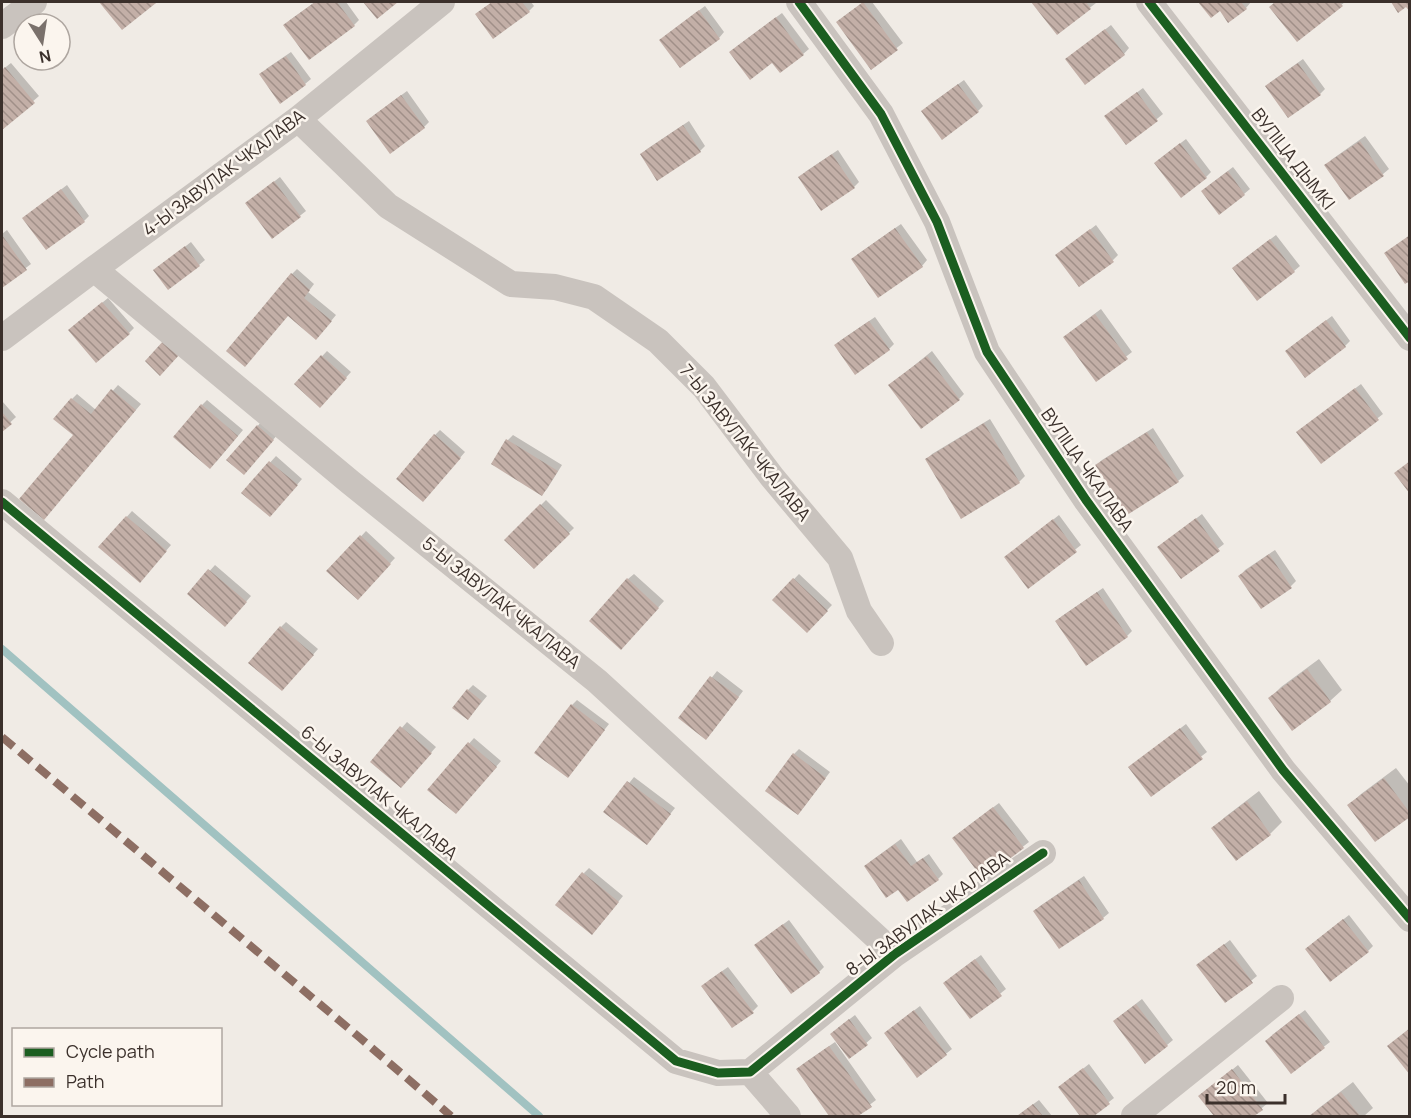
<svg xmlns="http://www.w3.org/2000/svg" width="1411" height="1118" viewBox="0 0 1411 1118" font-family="Manrope,sans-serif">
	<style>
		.shadow { fill: #0003 }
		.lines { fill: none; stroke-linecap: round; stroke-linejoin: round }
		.stream { stroke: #a1c2c1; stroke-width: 8 }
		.building { fill: url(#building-back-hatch) }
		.minor { stroke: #c9c3be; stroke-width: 26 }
		.quiet { stroke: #8d6e63; stroke-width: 8; stroke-dasharray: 15 8; stroke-linecap: butt }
		.cycleway-casing { stroke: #fbf5ee; stroke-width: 13 }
		.cycleway { stroke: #1b5e20; stroke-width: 9 }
		.labels { text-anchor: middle; stroke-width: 5; stroke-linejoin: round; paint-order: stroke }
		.street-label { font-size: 18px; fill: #3b302b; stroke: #fbf5ee }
	</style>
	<defs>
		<pattern id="building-back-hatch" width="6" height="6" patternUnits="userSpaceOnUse" patternTransform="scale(1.5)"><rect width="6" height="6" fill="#c3afa7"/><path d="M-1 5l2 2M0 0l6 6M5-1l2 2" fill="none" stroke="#a08f88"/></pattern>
	</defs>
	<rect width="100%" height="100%" fill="#f0ebe5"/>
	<!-- shadow -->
	<path class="shadow" d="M101,2H155L122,28Z
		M315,2H346L359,20L354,25L290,20Z
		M493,2H531L534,6L529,11L482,9Z
		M864,2H872L903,43L871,68L843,17Z
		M1033,2H1095L1096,3L1057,33Z
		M1200,2H1251L1246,8L1220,9L1211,16Z
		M1276,2H1345L1297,40L1271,7Z
		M705,6L724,32L719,38L666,35Z
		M782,13L809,49L803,54L773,61L736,47Z
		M1111,25L1129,48L1124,54H1073Z
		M291,52L311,79L305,84L266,69Z
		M1303,59L1325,89L1320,94L1267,86L1272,81Z
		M11,63L39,96L2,128V70Z
		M964,80L983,106L978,111L928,106Z
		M1143,88L1163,114L1127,143L1112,111Z
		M407,91L429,122L424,127L373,116Z
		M689,121L705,146L700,151L642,154L647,149Z
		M1365,136L1389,169L1383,174L1350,198L1331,160Z
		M1186,139L1211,172L1206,177L1161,158Z
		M838,150L859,182L854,187L805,172Z
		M1233,167L1250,189L1244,194L1208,186Z
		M280,177L306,211L273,237L253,198Z
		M67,185L89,216L84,221L30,213Z
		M901,224L927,260L922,266L853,259L858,254Z
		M1096,225L1118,255L1113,260L1057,255Z
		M7,230L31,264L2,286V234Z
		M1276,235L1300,266L1294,271L1239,263Z
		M191,242L205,260L199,265L155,270Z
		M297,269L314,284L308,292L336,315L322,332L288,314L292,274Z
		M108,298L134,328L129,333L75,325Z
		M1101,309L1132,352L1096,380L1070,332Z
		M1332,316L1350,341L1345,346H1292Z
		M875,317L894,344L889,349L836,345L841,340Z
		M327,351L351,372L320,406L296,384Z
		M932,351L964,394L959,399L890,385Z
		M1361,384L1383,414L1321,462L1304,427Z
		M118,385L141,404L49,512L75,435L72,399L77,394L96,410Z
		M207,400L243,430L216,462L202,405Z
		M2,401L16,417L2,430Z
		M990,419L1025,476L1019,482L962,516L927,459L932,454Z
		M263,420L278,434L249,468L228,459Z
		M1153,428L1184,476L1178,481L1097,465L1102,460Z
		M440,430L465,452L428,495L435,435Z
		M513,435L562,465L547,489L542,494L493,463L508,440Z
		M276,456L302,479L275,510L243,493Z
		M546,500L574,528L534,567L506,540Z
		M132,511L171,545L145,575L100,547Z
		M1202,514L1224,544L1181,577L1159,547Z
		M1059,515L1081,545L1028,587L1006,557Z
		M366,531L395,558L358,598L329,571Z
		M1275,550L1296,581L1291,586L1261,607L1240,576L1245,570Z
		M215,565L251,596L230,620L189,594Z
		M634,574L664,601L626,643L628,579Z
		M799,574L832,605L807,631L774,600Z
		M1103,588L1132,631L1127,636L1057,621L1062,616Z
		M286,622L318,649L287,684L281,627Z
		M1319,659L1342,690L1330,701L1293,729L1270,698L1281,687Z
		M717,671L743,691L712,732L680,718Z
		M473,685L487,696L473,713L468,690Z
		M577,700L609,724L568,776L572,705Z
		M407,722L436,747L406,781L372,762Z
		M1186,724L1207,752L1151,795L1130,767Z
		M474,738L501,761L461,807L429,789Z
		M799,749L830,772L803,808L794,754Z
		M1396,768L1410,786V815L1349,805L1361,794Z
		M634,777L675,808L647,843L606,812Z
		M1259,791L1282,822L1270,834L1236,859L1213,828L1225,817Z
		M999,803L1029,842L983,877L959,833Z
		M901,839L917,862L929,854L943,874L938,879L899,887L866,866L871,861Z
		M589,868L623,896L597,928L584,873Z
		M1084,876L1109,913L1103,918L1035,911L1040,906Z
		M1349,915L1373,946L1368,951L1312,944Z
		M789,920L824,967L819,972L762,940Z
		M1230,940L1257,976L1226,1001L1204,960Z
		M981,955L1006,989L971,1017L950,978Z
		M728,967L758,1006L753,1011L708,981Z
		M1142,999L1173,1040L1167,1045L1120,1016Z
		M920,1006L952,1049L918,1076L891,1028Z
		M1305,1010L1330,1042L1291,1072L1272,1035Z
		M855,1015L872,1038L850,1057L838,1028Z
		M835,1042L876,1100L855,1116H831L798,1069L803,1064Z
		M1089,1064L1114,1098L1091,1116H1082L1060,1087Z
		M1238,1065L1268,1103L1252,1116H1216L1200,1096Z
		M1353,1082L1373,1108L1364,1116H1311L1319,1108Z
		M1039,1100L1052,1116H1017Z"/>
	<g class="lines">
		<!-- stream -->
		<path class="stream" d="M2,649L539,1116"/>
	</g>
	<!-- building -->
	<path class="building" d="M99,2H155L156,3L122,30Z
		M315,2H337L355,26L309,60L283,25Z
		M363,2H398L377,19Z
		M492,2H522L530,12L493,39L475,14Z
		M863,2L898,50L871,70L836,22Z
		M1031,2H1086L1091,9L1057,35Z
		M1198,2H1241L1247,9L1228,23L1220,11L1211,18Z
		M1275,2H1339L1343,6L1297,42L1269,7Z
		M1391,2H1410V12L1406,7L1398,13Z
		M699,10L720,39L680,68L659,40Z
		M776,17L804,55L780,73L772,63L750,80L729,52Z
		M1105,29L1125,55L1085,85L1065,59Z
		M286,56L306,85L280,104L259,74Z
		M1298,63L1321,95L1288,118L1265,86Z
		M5,67L35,103L2,130V70Z
		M958,84L979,112L942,140L921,111Z
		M1137,92L1158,121L1126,145L1104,116Z
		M401,95L425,128L390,154L366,121Z
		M683,125L701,152L657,181L640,154Z
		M1360,141L1384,176L1349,200L1324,165Z
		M1180,143L1207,178L1181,198L1154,163Z
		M832,154L855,188L821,211L798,177Z
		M1228,171L1245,195L1219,215L1201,191Z
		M274,181L301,217L272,239L245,203Z
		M61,189L85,222L46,250L22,218Z
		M895,228L923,267L878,298L851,259Z
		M1090,229L1114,262L1079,287L1055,255Z
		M2,235L27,270L2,288Z
		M1410,235V281L1405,284L1384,253Z
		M1270,239L1295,272L1257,301L1232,268Z
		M185,246L200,266L168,290L153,270Z
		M291,273L310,290L304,298L332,321L316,340L288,316L245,367L226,351Z
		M102,302L130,334L96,363L68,330Z
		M1095,314L1128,359L1096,382L1063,337Z
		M1326,320L1346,347L1305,378L1285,351Z
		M869,321L890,350L855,375L834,345Z
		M165,339L180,354L160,376L145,361Z
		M321,355L347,378L320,408L294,384Z
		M927,356L960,400L921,429L888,385Z
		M1355,388L1379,420L1321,464L1296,432Z
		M111,389L136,410L44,520L19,499L73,435L53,419L71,398L91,414Z
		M201,404L238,436L210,469L173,437Z
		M2,412L12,424L2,432Z
		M984,423L1020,483L961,519L925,459Z
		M257,425L274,440L244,475L226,460Z
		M1147,432L1179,482L1127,515L1095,465Z
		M434,434L461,458L423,502L396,479Z
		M506,439L558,471L542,496L491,464Z
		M269,461L298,485L270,517L241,493Z
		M1410,461V494L1394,473Z
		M540,504L570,534L534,569L504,540Z
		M126,516L167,551L140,583L98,547Z
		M1196,518L1220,551L1181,579L1157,547Z
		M1053,519L1077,552L1028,589L1004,557Z
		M360,535L391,564L358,600L326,571Z
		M1269,554L1292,588L1261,609L1238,576Z
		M208,569L247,602L225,627L187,594Z
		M627,578L659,608L621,650L589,621Z
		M793,578L828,611L807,633L772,600Z
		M1097,592L1128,637L1086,666L1055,621Z
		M280,626L314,655L282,691L248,663Z
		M1307,669L1331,702L1292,731L1268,698Z
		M710,676L739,697L706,740L678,718Z
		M467,689L482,701L468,720L452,708Z
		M571,704L605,730L568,778L534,753Z
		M400,726L432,753L401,788L370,762Z
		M1180,728L1203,759L1151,797L1128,767Z
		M468,742L497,767L456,814L427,790Z
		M793,753L826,778L798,815L765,791Z
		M1384,778L1410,813V817L1375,842L1347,805Z
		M627,781L671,814L647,845L603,812Z
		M1247,801L1271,835L1236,861L1211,828Z
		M993,807L1024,848L983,879L952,838Z
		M895,844L911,866L923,858L939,880L907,902L898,890L886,898L864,866Z
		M582,872L619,902L592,935L555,905Z
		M1079,880L1104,919L1059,949L1033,911Z
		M1343,919L1369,952L1330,982L1305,949Z
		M783,924L820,973L791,994L754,945Z
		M1224,944L1253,983L1225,1003L1196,965Z
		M975,959L1002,996L970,1019L943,983Z
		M722,971L754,1013L732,1028L701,986Z
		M1136,1004L1168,1046L1145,1064L1113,1021Z
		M914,1010L947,1055L917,1078L884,1033Z
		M1299,1014L1325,1048L1291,1074L1265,1041Z
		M849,1019L868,1045L849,1059L830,1034Z
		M1410,1028V1075L1387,1046Z
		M829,1046L872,1107L858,1116H829L796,1069Z
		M1083,1068L1110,1104L1094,1116H1080L1058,1087Z
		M1232,1069L1263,1110L1254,1116H1214L1198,1096Z
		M1341,1092L1360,1116H1309Z
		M1033,1104L1043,1116H1017Z"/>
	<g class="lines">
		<!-- minor -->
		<path class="minor" d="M799,2L881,114L937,222L987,352L1086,500L1283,770L1410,919
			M1149,2L1410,338
			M2,26L34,2
			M298,119L388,206L511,284L555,287L594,297L658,341L704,387L772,477L840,558L859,611L881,643
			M94,269L350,482L597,681L895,954
			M2,338L94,269L298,119L442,2
			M2,502L676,1061L718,1073L750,1072
			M750,1072L895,954L1043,853
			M750,1072L788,1116
			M1134,1116L1281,998"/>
		<!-- quiet -->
		<path class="quiet" d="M2,737L359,1037L451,1116"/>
		<!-- cycleway casing -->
		<g class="cycleway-casing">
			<path id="cycleway" d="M799,2L881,114L937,222L987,352L1086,500L1283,770L1410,919
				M1149,2L1410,338
				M2,502L676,1061L718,1073L750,1072L895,954L1043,853"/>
		</g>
		<!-- cycleway -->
		<use href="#cycleway" class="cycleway"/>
	</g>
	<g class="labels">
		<!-- street labels -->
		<g class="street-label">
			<text transform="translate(1293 159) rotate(52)" y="6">ВУЛІЦА ДЫМКІ</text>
			<text transform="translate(224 173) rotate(-37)" y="6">4-Ы ЗАВУЛАК ЧКАЛАВА</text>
			<text transform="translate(745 443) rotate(51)" y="6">7-Ы ЗАВУЛАК ЧКАЛАВА</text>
			<text transform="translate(1087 470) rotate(55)" y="6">ВУЛІЦА ЧКАЛАВА</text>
			<text transform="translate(501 603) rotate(39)" y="6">5-Ы ЗАВУЛАК ЧКАЛАВА</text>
			<text transform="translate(379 793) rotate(40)" y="6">6-Ы ЗАВУЛАК ЧКАЛАВА</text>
			<text transform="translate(928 914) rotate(-36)" y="6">8-Ы ЗАВУЛАК ЧКАЛАВА</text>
		</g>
	</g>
	<!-- border -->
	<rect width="1411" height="1118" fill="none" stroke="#3b302b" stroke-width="6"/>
	<!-- legend -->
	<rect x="12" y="1028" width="210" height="78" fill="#fbf5ee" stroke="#aea6a0" stroke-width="1.5"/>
	<rect x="24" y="1048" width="30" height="9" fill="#1b5e20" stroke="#aea6a0" stroke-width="1.5"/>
	<text x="66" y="1058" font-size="18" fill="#3b302b">Cycle path</text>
	<rect x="24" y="1078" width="30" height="9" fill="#8d6e63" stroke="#aea6a0" stroke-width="1.5"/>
	<text x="66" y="1088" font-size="18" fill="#3b302b">Path</text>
	<!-- north arrow -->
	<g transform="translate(42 42) rotate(168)"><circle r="28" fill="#fbf5ee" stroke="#aea6a0" stroke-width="1.5"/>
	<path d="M0-4.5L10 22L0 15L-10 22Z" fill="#7a716c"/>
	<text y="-9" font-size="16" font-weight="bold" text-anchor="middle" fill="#3b302b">N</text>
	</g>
	<!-- scale -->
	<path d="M1207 1094v9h78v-9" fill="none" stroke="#3b302b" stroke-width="3"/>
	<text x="1216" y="1094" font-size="18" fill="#3b302b" stroke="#fbf5ee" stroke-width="4.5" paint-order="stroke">20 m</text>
</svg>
